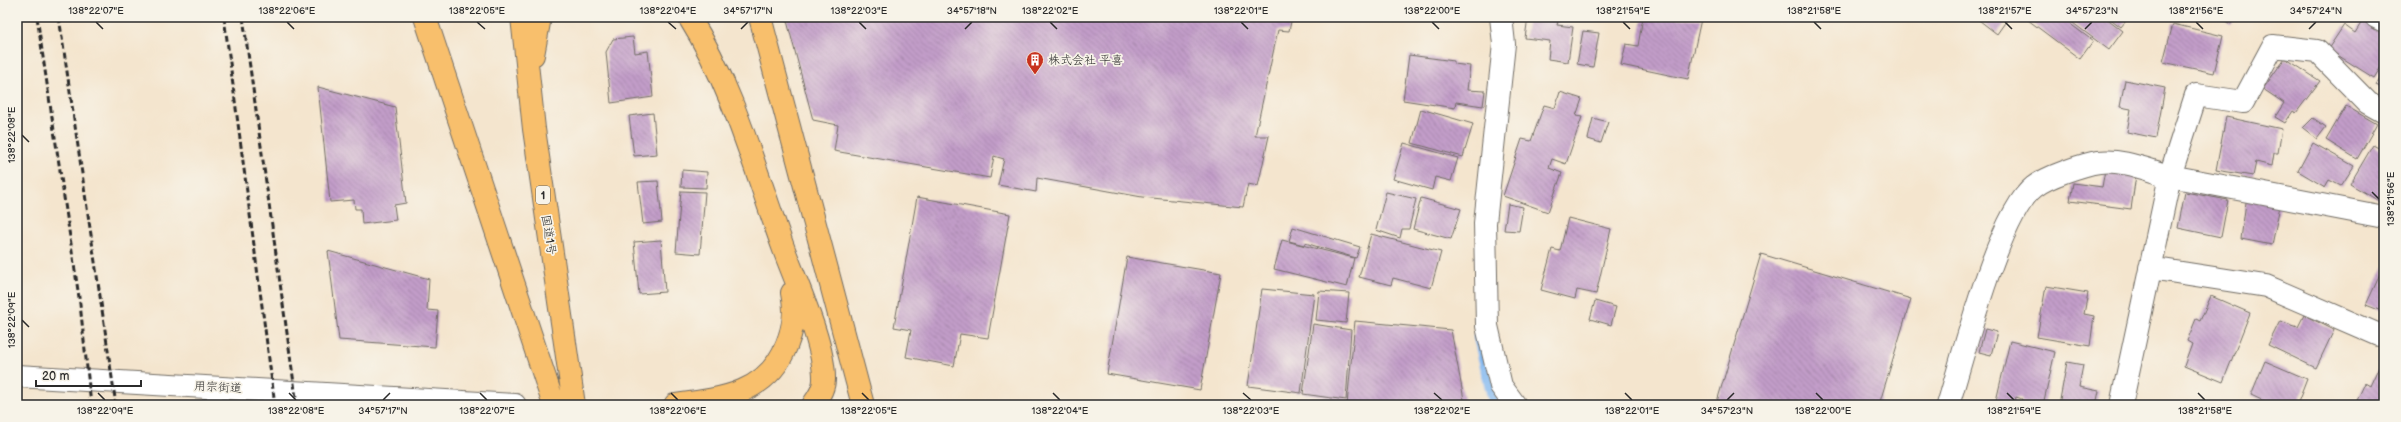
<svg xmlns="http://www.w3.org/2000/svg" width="2401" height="422" viewBox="0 0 2401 422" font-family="'Balsamiq Sans','Klee One',sans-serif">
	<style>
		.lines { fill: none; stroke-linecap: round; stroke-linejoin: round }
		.stream { stroke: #83b9f2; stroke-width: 10 }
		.building { fill: url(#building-back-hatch) }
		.minor-casing { stroke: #716c64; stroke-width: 24 }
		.highway-casing { stroke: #716c64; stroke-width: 24 }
		.minor { stroke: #fff; stroke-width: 22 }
		.highway { stroke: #f8bf6c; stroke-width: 22 }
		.rail { stroke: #2b2b2b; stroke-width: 3; stroke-dasharray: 6 3; stroke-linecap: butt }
		.ticks { fill: none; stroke: #2b2b2b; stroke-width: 1.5 }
		.labels { text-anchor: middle; stroke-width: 3.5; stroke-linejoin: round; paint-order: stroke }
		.shield { fill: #f7f3e8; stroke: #686764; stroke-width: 1 }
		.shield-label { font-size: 11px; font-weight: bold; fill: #2b2b2b }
		.poi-label { font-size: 12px; fill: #2b2b2b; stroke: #f7f3e8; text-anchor: start }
		.street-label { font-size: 12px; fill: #2b2b2b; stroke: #f7f3e8 }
		.neatline { fill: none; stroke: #2b2b2b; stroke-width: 1.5 }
		.ticks-label { font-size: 10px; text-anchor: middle; fill: #2b2b2b }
	</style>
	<defs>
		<pattern id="building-back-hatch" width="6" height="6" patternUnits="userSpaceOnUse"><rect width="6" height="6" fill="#c29dc9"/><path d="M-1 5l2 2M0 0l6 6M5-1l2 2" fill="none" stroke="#9e80a3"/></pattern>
	</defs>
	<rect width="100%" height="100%" fill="#f7f3e8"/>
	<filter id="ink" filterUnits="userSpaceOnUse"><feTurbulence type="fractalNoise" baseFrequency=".025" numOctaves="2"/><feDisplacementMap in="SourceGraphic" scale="8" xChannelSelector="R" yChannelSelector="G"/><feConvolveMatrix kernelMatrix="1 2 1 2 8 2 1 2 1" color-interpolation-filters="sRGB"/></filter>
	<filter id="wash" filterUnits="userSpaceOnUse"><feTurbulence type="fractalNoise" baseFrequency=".012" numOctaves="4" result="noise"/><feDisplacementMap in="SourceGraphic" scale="16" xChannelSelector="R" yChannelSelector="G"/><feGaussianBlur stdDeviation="0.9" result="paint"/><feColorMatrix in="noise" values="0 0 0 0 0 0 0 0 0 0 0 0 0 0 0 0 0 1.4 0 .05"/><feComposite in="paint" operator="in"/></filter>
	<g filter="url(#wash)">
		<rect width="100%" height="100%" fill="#f4e5ce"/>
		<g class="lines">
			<!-- stream -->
			<path class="stream" d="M1478,337L1494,405"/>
		</g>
		<g id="blocks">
			<!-- building -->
			<path class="building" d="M786,17H1292L1289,31L1278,30L1255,136H1269L1258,186L1248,184L1243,207L1142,197L1037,178L1036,192L998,185L1004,159L994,156L990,178L834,151L838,125L813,120Z
				M1528,17H1559L1557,25L1573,27L1568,62L1548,59L1550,41L1525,38Z
				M1643,17L1701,19L1688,79L1621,65L1626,44L1638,46Z
				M1975,17H2009L1997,34Z
				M2024,17H2061L2093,41L2080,59Z
				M2065,17H2105L2123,31L2109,50Z
				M2108,17H2129L2121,27Z
				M2217,17H2235L2231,24Z
				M2363,20L2384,34V62L2374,78L2328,49L2344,25L2355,33Z
				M2173,24L2223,36L2214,73L2163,62Z
				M1583,31L1599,33L1593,67L1577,64Z
				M633,37L635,53L648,51L653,97L611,103L606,52L613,39Z
				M1409,55L1454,61V64L1470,66L1467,90L1485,91L1483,106L1456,102L1455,108L1403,100Z
				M2285,58L2320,81L2296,113L2293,111L2285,123L2275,117L2284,103L2263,89Z
				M2384,70V89L2376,85Z
				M2125,80L2165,88L2156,138L2127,132L2131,109L2120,107Z
				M318,87L395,107L406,203L394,205L396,220L362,224L361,209H355L354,200L330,202Z
				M1560,92L1582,99L1576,116L1582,117L1566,164L1552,159L1549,168L1562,173L1548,212L1503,196L1522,139L1531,141L1544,105L1555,108Z
				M2346,106L2377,124L2357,159L2326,140Z
				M1421,109L1473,124L1463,157L1412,143Z
				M653,113L657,154L634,156L629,116Z
				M2226,117L2282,129L2278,153H2274L2272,166L2256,162L2253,176L2216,170Z
				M1593,118L1608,122L1601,143L1588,139Z
				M2313,118L2326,127L2317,139L2303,128Z
				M1404,143L1458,158L1451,181L1435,177L1432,190L1393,179Z
				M2313,143L2354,166L2341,186L2329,180L2325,187L2298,171Z
				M2373,145L2384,151V191L2379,201L2350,184Z
				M682,170L707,172L706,188L681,187Z
				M2105,170L2136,175L2131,209L2070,201L2073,183L2102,187Z
				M658,181L662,222L643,224L638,182Z
				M681,191L705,192L700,254L676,252Z
				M1386,192L1416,199L1409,229H1402L1400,238L1376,230Z
				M2185,192L2228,200L2221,237L2178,228Z
				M2247,195L2281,201L2272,245L2241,239Z
				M917,197L1010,214L988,338L960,334L954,366L906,357L911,330L894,327Z
				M1421,198L1461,209L1451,239L1413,229Z
				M1508,204L1523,207L1519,231L1504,230Z
				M1568,218L1611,229L1596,294L1577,290L1575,299L1541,290L1552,249L1560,251Z
				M1293,227L1360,247L1356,258L1305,243L1304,245L1289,241Z
				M1371,234L1441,252L1431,288L1393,278L1391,285L1359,277Z
				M661,240L665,292L639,294L634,242Z
				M1282,240L1354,258L1347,287L1274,269Z
				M328,251L429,279L427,310L438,311L435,347L339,340Z
				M1761,254L1911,299L1879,405H1716Z
				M1127,257L1221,273L1200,390L1107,374Z
				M2384,266V312L2366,305Z
				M2046,286L2088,293L2084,314L2094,316L2090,346L2037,337Z
				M1262,289L1314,294L1301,393L1248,386Z
				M1319,291L1349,293L1346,323L1316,320Z
				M2211,296L2250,313L2223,382L2184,366L2192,344L2187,341L2196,319L2200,321Z
				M1595,301L1616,307L1611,325L1590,319Z
				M2304,315L2334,330L2316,368L2268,345L2280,321L2298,327Z
				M1355,321L1451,330L1465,405H1347Z
				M1313,324L1351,330L1346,400L1303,394Z
				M1985,329L1997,332L1991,355L1979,352Z
				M2010,341L2055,352L2043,405L2021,403L2022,399L2016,397L2014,405L1996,401Z
				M2382,360L2384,361V405H2355L2365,383L2370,386Z
				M2265,361L2307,379L2297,405H2272L2251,395Z
				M2067,362L2083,365L2079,387L2099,391L2096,405H2059Z"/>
		</g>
	</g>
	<g filter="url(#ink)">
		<use href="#blocks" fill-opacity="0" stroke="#716c64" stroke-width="1"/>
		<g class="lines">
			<!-- minor casing -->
			<g class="minor-casing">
				<path id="minor" d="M1501,17L1504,44L1485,223L1487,326L1501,386L1515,405
					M2376,17L2384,21
					M2384,112L2368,103L2317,51L2273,46L2243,102L2196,95L2170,176L2384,217
					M2150,268L2266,286L2379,335
					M17,376L515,405
					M1948,405C1963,357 1998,215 2034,187C2046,177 2084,164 2099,162C2122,159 2147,170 2170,176L2121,405"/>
			</g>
			<!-- highway casing -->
			<g class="highway-casing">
				<path id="highway" d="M425,17L554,405
					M522,17L534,129L574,405
					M689,17C733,87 755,170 783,247C796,283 825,344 824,380C824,389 818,398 813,405
					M760,17L863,405
					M533,55L540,17
					M675,405C722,399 768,394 787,344C794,326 796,311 792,293"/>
			</g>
			<!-- minor -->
			<use href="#minor" class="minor"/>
			<!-- highway -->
			<use href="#highway" class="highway"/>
			<!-- rail -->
			<path class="rail" d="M37,17L80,304L91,405
				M59,17L116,405
				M224,17L275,405
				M243,17L297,405"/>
		</g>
	</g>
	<!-- ticks -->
	<path class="ticks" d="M96,22L103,29M287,22L294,29M477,22L485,29M668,22L676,29M859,22L866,29M1050,22L1057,29M1241,22L1248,29M1432,22L1439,29M1623,22L1630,29M1814,22L1821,29M2005,22L2012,29M2196,22L2203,29M741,29L748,22M965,29L972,22M2085,29L2092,22M2309,29L2316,22M22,135L29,142M2372,192L2379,199M22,320L29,327M98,393L105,400M289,393L296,400M480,393L487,400M671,393L678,400M862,393L869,400M1053,393L1060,400M1243,393L1251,400M1434,393L1442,400M1625,393L1632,400M1816,393L1823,400M2007,393L2014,400M2198,393L2205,400M383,400L390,393M1727,400L1734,393"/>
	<!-- icons -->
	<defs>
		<g id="building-pin" transform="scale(0.9)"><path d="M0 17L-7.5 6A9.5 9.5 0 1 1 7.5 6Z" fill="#c8321e" stroke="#f7f3e8"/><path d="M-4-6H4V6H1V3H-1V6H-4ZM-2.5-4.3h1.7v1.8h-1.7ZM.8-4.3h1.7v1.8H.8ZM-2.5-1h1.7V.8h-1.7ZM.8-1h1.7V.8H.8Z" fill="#fff"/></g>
	</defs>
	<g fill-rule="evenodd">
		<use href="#building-pin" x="1035" y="60"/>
	</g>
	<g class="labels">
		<!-- shield labels -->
		<rect class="shield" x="536" y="186" width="14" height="18" rx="3"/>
		<g class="shield-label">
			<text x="543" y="199">1</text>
		</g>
		<!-- poi labels -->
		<g class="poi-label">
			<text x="1048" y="64">株式会社 平喜</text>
		</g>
		<!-- street labels -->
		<g class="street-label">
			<text transform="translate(549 235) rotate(81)" y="4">国道1号</text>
			<text transform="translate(218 387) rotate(3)" y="4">用宗街道</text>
		</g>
	</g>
	<!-- margin -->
	<rect width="2401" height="422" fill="none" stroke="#f7f3e8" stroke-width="44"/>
	<!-- scale -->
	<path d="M36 380v6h105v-6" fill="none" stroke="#2b2b2b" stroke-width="2"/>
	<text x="42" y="380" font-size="12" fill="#2b2b2b" stroke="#f7f3e8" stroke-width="3" paint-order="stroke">20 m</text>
	<rect x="22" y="22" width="2357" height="378" class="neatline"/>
	<g class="ticks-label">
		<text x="96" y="14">138°22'07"E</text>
		<text x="287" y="14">138°22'06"E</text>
		<text x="477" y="14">138°22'05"E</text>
		<text x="668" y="14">138°22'04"E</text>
		<text x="748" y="14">34°57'17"N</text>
		<text x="859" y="14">138°22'03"E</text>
		<text x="972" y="14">34°57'18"N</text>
		<text x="1050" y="14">138°22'02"E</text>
		<text x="1241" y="14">138°22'01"E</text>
		<text x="1432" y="14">138°22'00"E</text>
		<text x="1623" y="14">138°21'59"E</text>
		<text x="1814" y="14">138°21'58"E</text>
		<text x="2005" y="14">138°21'57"E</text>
		<text x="2092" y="14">34°57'23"N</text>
		<text x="2196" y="14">138°21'56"E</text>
		<text x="2316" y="14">34°57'24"N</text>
		<text transform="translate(11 135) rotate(-90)" y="4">138°22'08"E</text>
		<text transform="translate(2390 199) rotate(-90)" y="4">138°21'56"E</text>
		<text transform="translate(11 320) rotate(-90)" y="4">138°22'09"E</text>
		<text x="105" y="414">138°22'09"E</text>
		<text x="296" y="414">138°22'08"E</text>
		<text x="383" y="414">34°57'17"N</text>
		<text x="487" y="414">138°22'07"E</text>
		<text x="678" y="414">138°22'06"E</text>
		<text x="869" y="414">138°22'05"E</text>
		<text x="1060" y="414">138°22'04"E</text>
		<text x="1251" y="414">138°22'03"E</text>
		<text x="1442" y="414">138°22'02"E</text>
		<text x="1632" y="414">138°22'01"E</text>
		<text x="1727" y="414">34°57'23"N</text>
		<text x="1823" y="414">138°22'00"E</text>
		<text x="2014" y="414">138°21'59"E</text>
		<text x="2205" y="414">138°21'58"E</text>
	</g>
</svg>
